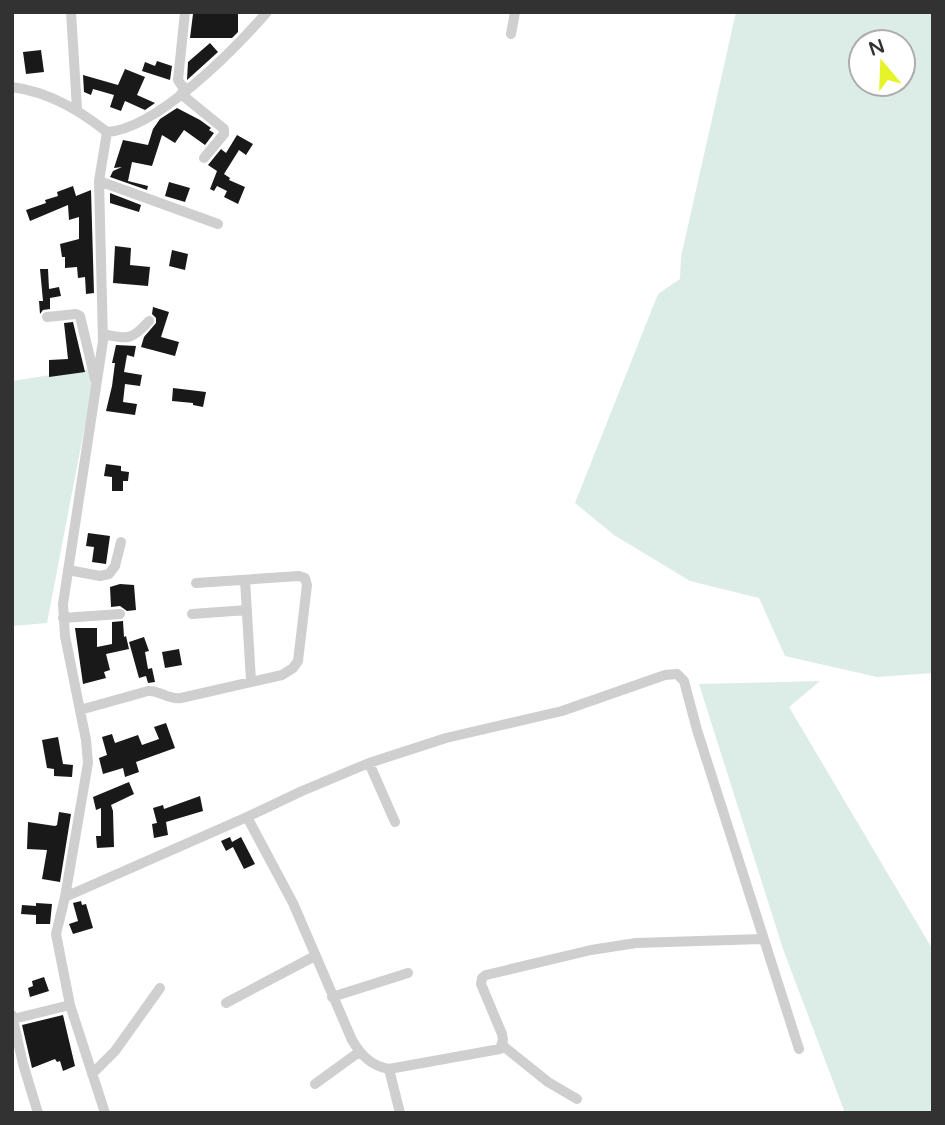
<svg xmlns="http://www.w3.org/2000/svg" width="945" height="1125" viewBox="0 0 945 1125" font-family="'Varela Round',sans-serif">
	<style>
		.green { fill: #dcece6; fill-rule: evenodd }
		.building { fill: #191919 }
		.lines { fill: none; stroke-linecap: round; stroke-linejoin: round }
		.minor { stroke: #cfcfcf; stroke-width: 10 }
	</style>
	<rect width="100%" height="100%" fill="#fff"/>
	<!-- green -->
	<path class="green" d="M736,12H933V673L877,677L785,656L759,598L690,581L614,535L575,503L658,294L680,279L681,257ZM861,42H903V84H861Z
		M96,368L47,623L12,626V381Z
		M820,681L789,707L933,950V1113H845L783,949L699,684Z"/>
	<!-- building -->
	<path class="building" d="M193,14H238V32L232,38H190Z
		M210,43L218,52L187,80L188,62Z
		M41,50L44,72L26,74L23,52Z
		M157,61L172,66L170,80L142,71L145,62L155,66Z
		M125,69L145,77L137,95L155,103L145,110L125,101L121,111L110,107L114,95L93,89L91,95L84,92L83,75L118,85Z
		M177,108L200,120L211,128L209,130L214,133L205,145L184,130L175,143L162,135L152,166L132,162L128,181L148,186L147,190L110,177L113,171L122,167L114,168L123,140L148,145L153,129L160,119Z
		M237,135L253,144L246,155L239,150L224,174L230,178L229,180L245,187L238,204L224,197L227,191L217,186L214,191L210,189L217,171L208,165L221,149L226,153Z
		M169,182L190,188L185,202L165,196Z
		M73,186L76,196L91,190L94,293L86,294L85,277L78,278L77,267L65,268V257H62L60,244L79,239V217L69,220L68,205L30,221L26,210L46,203L45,200L58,196L57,192Z
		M110,193L141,205L139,212L110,203Z
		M115,246L131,248L130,265L150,267L148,286L113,283Z
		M172,250L188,254L185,270L169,266Z
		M40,269H48L49,289L59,287L61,296L50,298V309L43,310L40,314L39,301H43Z
		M153,307L169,312L161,337L179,342L175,356L141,347L144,337L156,323V318L152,314Z
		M73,322L85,372L49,377V360L68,359L64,323Z
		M116,345L136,346L134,357L127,355L124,372L142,375L140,386L125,384L123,402L137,404L135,415L106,411L112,386L115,363H112Z
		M173,388L206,392L203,407L193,405V403L172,401Z
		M106,464L121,466V471L129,472L128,481H123V491H112V477L104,476Z
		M88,533L110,536L106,564L92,562L94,547L86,546Z
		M120,584L134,585L136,610L127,611L120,606L111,607L110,587Z
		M123,621L124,637L126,636L129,649L106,654L110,670L104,672L106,678L83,684L75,628H97V647L112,644V622Z
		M144,637L149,651L145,652L148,669L152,668L155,682L148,683L146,676L139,678L129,642Z
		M179,649L182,665L165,668L162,652Z
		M166,723L175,748L136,762L139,772L125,777L123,768L103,774L99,758L107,755L102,737L112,734L115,743L138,735L142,745L159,739L154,727Z
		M58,737L63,764L73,765L72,777L54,776V769L47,768L42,740Z
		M129,782L134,794L111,805L113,811L114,847L97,848L96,836H101V808L96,810L93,797Z
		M200,796L203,811L166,822L168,835L154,838L152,824L157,823L153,808L163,805L164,809Z
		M59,812L71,814L60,882L42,879L47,850L27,849L28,822L55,826L57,825Z
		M230,837L232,842L241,837L255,864L244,869L233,847L226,851L221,841Z
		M81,901L82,905L86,904L93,928L73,934L69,924L78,921L73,903Z
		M36,903L52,904L50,924H36V915L21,914L22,905L36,906Z
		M44,977L49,991L30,997L28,988L33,986L32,981Z
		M63,1015L75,1066L63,1071L60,1061L57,1062L55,1059L32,1068L22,1025Z"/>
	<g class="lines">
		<!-- minor -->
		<path class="minor" d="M71,12L77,109
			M185,12L178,80L182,86L188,89
			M511,34L515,12
			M12,87C49,92 79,110 107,132L99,181L103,341L63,604L65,636L86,740L88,763L65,897L56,934L70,1005L105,1113
			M181,94L224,129V134L204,158
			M107,132C157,129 235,49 267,12
			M99,181L218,224
			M47,317L76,314L80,316L95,379
			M103,334C128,339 131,341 149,321
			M68,570L100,576L109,574L115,566L121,542
			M245,580L251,681
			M192,614L247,610
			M63,618L120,614
			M80,710L148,691C160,690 167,700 181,698L282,675L293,668L298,661L307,585L305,578L299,576L196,583
			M369,763L395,822
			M247,817L293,903L352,1040C361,1055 371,1066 389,1069L400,1113
			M65,897L247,817L302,791L369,763L446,738L562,711L665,675L677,674L684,681L697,730L799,1049
			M332,997L408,973
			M226,1003L315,956
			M12,1015L23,1064L38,1113
			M13,1019L70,1005
			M502,1045L548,1082L577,1099
			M389,1069L500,1049L503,1040L502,1034L481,984L482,978L486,975L591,950L636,943L762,939
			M92,1074L115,1051L160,988
			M315,1084L359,1052"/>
	</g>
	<!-- border -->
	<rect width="945" height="1125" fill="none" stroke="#323232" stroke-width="28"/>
	<!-- north arrow -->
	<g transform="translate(882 63) rotate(341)"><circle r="33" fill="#ffffff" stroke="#adadad" stroke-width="2"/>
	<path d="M0-5L12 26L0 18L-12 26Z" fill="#e6f329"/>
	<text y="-10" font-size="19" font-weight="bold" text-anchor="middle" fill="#323232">N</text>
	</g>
</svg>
